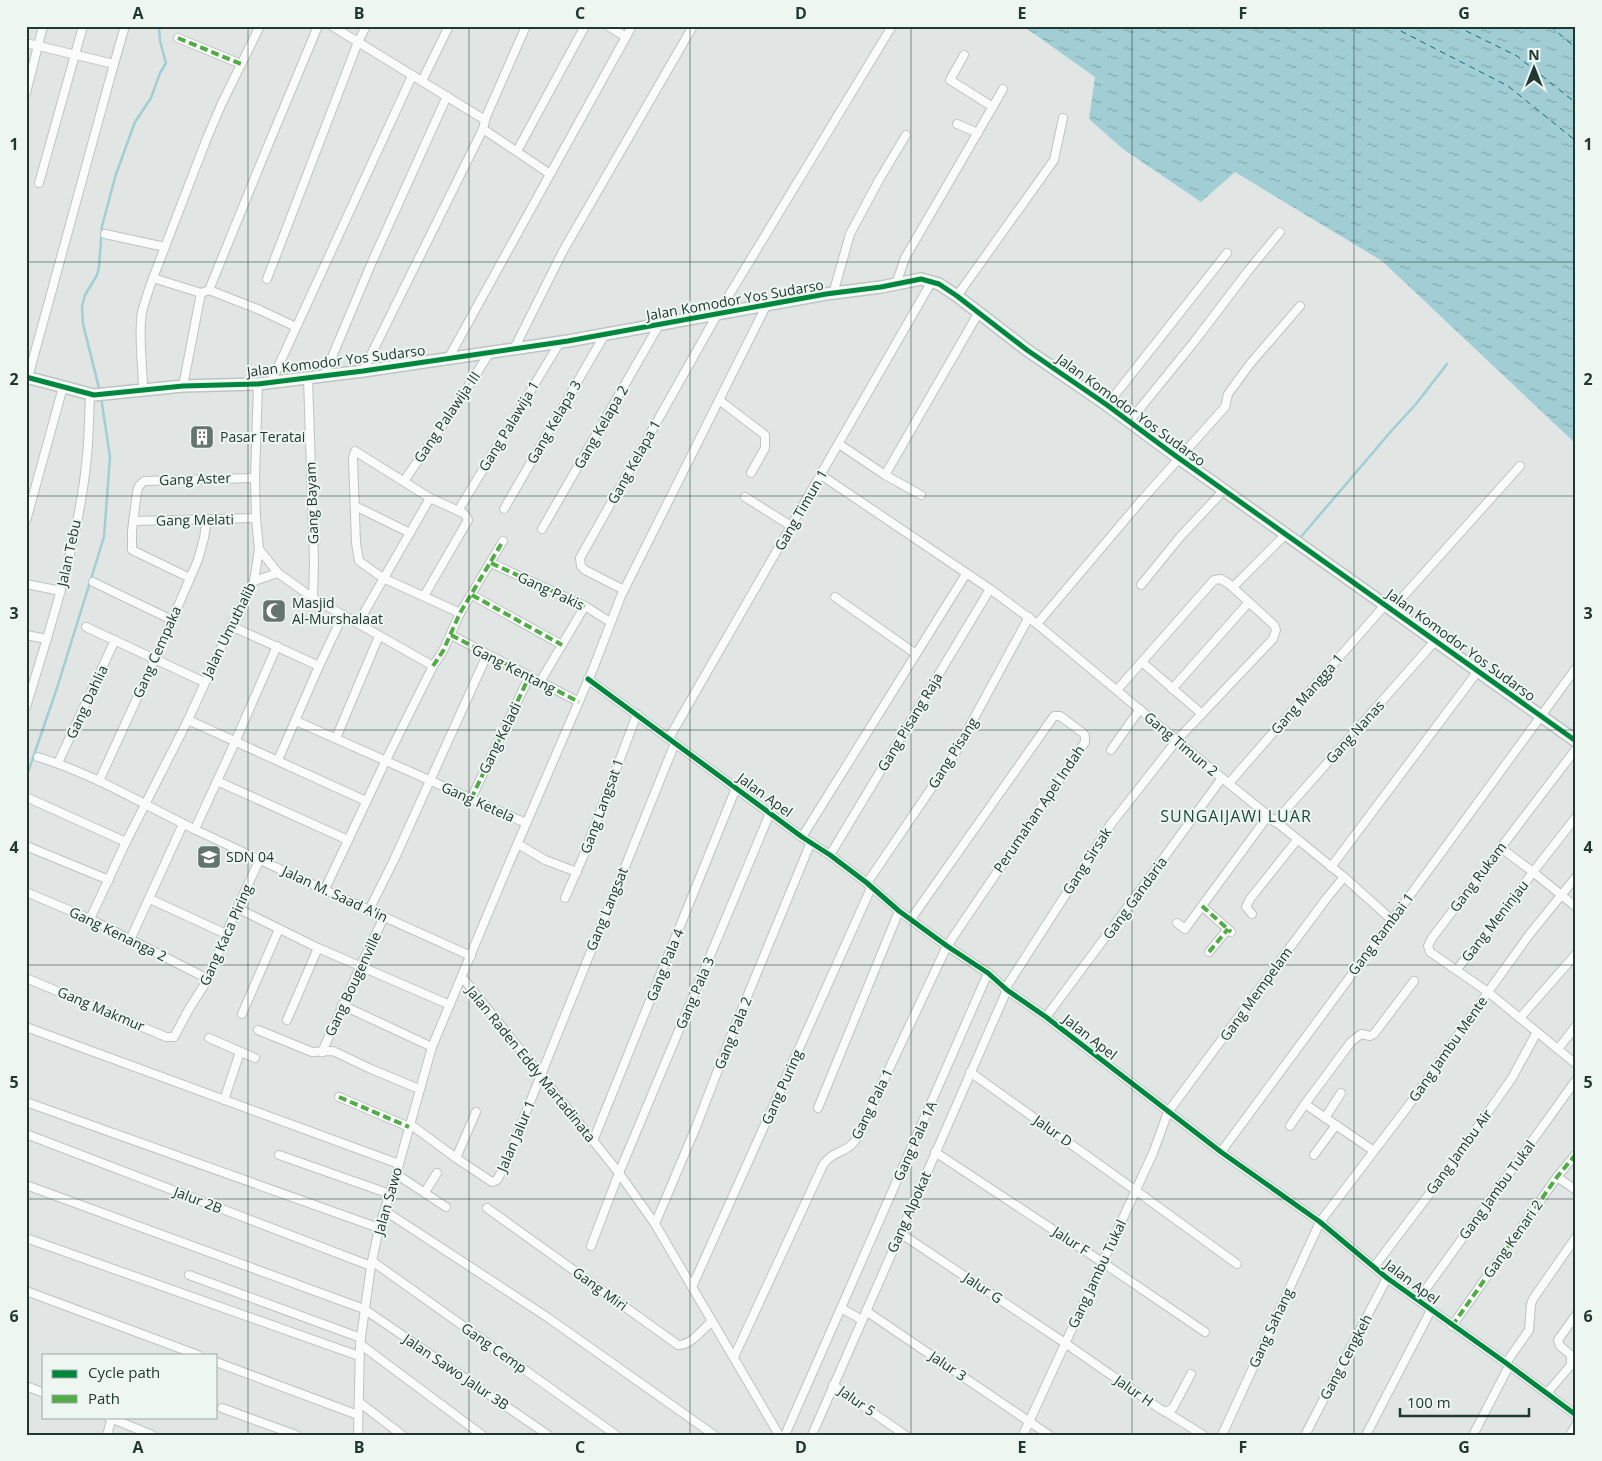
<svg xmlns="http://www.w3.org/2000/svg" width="1602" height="1461" font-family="'Open Sans',sans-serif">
	<defs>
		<pattern id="water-ripples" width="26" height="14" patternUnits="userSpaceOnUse" patternTransform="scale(1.25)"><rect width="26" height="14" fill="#a1ced5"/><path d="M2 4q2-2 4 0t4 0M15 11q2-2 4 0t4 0" fill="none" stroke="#83a8ad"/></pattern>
	</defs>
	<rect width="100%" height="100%" fill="#e1e6e4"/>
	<polygon fill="url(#water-ripples)" points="1023,26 1576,26 1576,444 1382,261 1235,172 1201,202 1123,149 1089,119 1095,77"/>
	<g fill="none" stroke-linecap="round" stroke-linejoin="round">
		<g stroke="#a1ced5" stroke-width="2.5">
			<polyline points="100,392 83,324 82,306 85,295 97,275 99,267 102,226 116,174 135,122 151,98 160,73 166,63 160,41 159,26"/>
			<polyline points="1300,538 1393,429 1416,404 1447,364"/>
			<polyline points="26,778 57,688 104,537 110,457 101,397"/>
		</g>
		<g stroke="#1c6472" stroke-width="1" stroke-dasharray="6 5" stroke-linecap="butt">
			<polyline points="1391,26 1508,86 1576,141"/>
			<polyline points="1456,26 1517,56 1576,103"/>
			<polyline points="1550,26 1576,48"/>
		</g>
		<defs>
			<g id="street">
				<polyline points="332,26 485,120"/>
				<polyline points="608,26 626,37"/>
				<polyline points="178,38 241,64"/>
				<polyline points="26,43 114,64 125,26"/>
				<polyline points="964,55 950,80 993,107"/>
				<polyline points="422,81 449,26"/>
				<polyline points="26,93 43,26"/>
				<polyline points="957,124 978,133"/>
				<polyline points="483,129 550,174"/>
				<polyline points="517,151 585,26"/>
				<polyline points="39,183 83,26"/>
				<polyline points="105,234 165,247"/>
				<polyline points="153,278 201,293"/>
				<polyline points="267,279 358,42 366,26"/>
				<polyline points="896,284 905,258 1003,89"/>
				<polyline points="209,290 260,310 296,327"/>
				<polyline points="833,294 850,234 879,180 906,135"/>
				<polyline points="957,296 1054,160 1063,118"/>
				<polyline points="515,347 563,251 693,26"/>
				<polyline points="448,359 632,26"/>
				<polyline points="363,371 483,129 486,117 526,26"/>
				<polyline points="324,376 372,262 447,96"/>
				<polyline points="308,378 314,561 313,598"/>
				<polyline points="27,381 114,64"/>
				<polyline points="271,382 412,76"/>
				<polyline points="183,386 201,293 209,290 262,160 318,26"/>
				<path d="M 143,390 C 143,367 138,334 142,312 C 145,301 149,289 153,278 L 207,138 L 222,103 L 260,26"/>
				<polyline points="719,400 765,435 765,448 751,473"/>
				<polyline points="1107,405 1227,253"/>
				<polyline points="1129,422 1194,342 1248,271 1280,232"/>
				<polyline points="839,444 885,475 921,495"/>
				<polyline points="821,475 990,589 1037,624 1222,778 1344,877 1392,920"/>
				<polyline points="885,475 979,312"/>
				<polyline points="404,481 459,401 490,352"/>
				<polyline points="745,497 791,526"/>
				<polyline points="355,506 410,533"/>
				<polyline points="504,509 605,334"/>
				<polyline points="458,511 560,342"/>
				<polyline points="26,521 63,387"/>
				<polyline points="133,521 256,518"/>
				<polyline points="542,529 659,325"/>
				<polyline points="259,549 278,573 313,598 433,666"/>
				<polyline points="491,563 585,606 610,622"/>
				<polyline points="190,578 132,550 132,531 137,492 139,486 144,481 255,478"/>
				<polyline points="254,581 278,573"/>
				<polyline points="93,582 172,620"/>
				<polyline points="26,584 61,591"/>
				<polyline points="1141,585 1180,537 1224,490"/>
				<polyline points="1233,587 1286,534"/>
				<polyline points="624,590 585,570 581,566 580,558 717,315 892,26"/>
				<polyline points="472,595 562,645"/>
				<polyline points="424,596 468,520 466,516 463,513 430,498"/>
				<polyline points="835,597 916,654"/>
				<polyline points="1391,610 1520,466"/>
				<polyline points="358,623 430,498 355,451 353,458 356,543 359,561 383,578 460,613"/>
				<polyline points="1037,624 1140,502 1225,407 1228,394 1250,364 1300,306"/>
				<polyline points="231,626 319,666"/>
				<polyline points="86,627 204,682"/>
				<polyline points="26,635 47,639"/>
				<polyline points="451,635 579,702"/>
				<polyline points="1142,662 1202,714"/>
				<polyline points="588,679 802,837 830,855 867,883 899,911 947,946 988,973 1007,990 1046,1017 1221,1152 1320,1222 1387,1278 1506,1363 1576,1415"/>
				<polyline points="540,682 585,606"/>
				<polyline points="1172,689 1249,602"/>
				<path d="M 26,707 C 51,626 79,540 87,456 C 89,435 89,415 90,395"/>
				<polyline points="188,720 366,801"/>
				<polyline points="296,721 526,823"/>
				<polyline points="336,738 379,636"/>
				<polyline points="669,738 932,281"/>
				<polyline points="1576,749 1432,938 1428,946 1430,952 1488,992 1576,1064"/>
				<polyline points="1111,750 1140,709"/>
				<path d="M 38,757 C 94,774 144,805 196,830 C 287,873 379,915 471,956"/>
				<polyline points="278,760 319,666 343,615"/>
				<polyline points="58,763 115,640"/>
				<polyline points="99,781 155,659 198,560 204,538 207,519"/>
				<polyline points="217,781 348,840"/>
				<polyline points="1229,783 1385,605"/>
				<polyline points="26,797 126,842"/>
				<polyline points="471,799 529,677"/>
				<polyline points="1275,822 1435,641"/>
				<polyline points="195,829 235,742 277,646"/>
				<polyline points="802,837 966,574"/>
				<polyline points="518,844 545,860 577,872"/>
				<polyline points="26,846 109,880"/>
				<polyline points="1501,848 1533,872 1576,907"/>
				<polyline points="830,855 990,589"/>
				<polyline points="1331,867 1478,671"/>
				<polyline points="867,883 954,755 1029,617"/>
				<polyline points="325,889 386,760 433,666 443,651 460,613 503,541"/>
				<polyline points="26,892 90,919 208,979"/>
				<polyline points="565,898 583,857 637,714"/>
				<polyline points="150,899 226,934"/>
				<polyline points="1202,906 1231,932"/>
				<polyline points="237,908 318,948 450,1005"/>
				<polyline points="369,910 394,860 487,655"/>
				<polyline points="1252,914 1246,907 1250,899 1297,840"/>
				<polyline points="90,919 126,842 188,720 231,626 254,581 259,549 256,518 255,478 258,384"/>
				<polyline points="1177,923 1185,929 1268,816"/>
				<polyline points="130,940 183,824"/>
				<polyline points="1209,952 1228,929"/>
				<polyline points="1457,969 1502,915 1533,872 1576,817"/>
				<polyline points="462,977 619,1173 655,1224 779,1435"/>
				<polyline points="26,978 166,1037 174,1037 189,1009 208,979 237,908 260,859"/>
				<polyline points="1005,989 1111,824 1177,740 1273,639 1276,630 1274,625 1229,584 1221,579 1214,580 1117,690"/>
				<polyline points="342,1005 432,1047"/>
				<polyline points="242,1014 279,929"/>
				<polyline points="1046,1017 1133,900 1222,778"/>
				<polyline points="1520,1018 1576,954"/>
				<polyline points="287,1020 318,948"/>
				<polyline points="26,1027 399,1164"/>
				<polyline points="258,1030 312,1052 333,1051 371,1069 419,1089"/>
				<polyline points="209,1038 255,1058"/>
				<polyline points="1558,1049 1576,1026"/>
				<polyline points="322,1052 361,965 384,917"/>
				<polyline points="970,1072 1135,1190 1237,1264"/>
				<polyline points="339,1097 409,1127"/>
				<polyline points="224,1100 240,1052"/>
				<polyline points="26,1102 379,1228"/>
				<polyline points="818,1108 899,911"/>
				<polyline points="1325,1118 1341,1093"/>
				<polyline points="410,1124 456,1158 492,1182 497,1180 503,1169 675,743"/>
				<polyline points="1290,1126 1305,1104"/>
				<polyline points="26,1134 371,1266"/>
				<polyline points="593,1141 736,788"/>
				<polyline points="1374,1151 1305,1104 1351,1042 1361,1034 1370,1036 1374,1034 1414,981"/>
				<polyline points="935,1152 1102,1262 1205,1332"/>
				<polyline points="1221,1152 1392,920 1576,668"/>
				<polyline points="279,1155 390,1194"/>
				<polyline points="1314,1155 1336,1125"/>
				<polyline points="456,1158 476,1112"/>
				<polyline points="396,1174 446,1207"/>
				<polyline points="1557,1177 1576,1190"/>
				<polyline points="26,1185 364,1309 548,1435"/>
				<polyline points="425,1192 437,1173"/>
				<path d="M 487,1208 L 678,1345 C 690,1346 703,1329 712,1321"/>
				<polyline points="385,1211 547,1317 714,1435"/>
				<polyline points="655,1224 696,1127 733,1031 811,842"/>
				<polyline points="900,1233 1065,1343 1160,1409 1166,1412 1173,1408 1191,1374"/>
				<polyline points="26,1238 359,1356"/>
				<polyline points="591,1246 619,1173 770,813"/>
				<polyline points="372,1261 616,1435"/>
				<polyline points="1374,1267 1446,1172 1512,1078 1537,1032"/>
				<polyline points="189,1275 361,1338"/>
				<polyline points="692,1287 871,888"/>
				<polyline points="26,1291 198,1355"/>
				<polyline points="1418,1300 1576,1080"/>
				<polyline points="841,1308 988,973"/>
				<polyline points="866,1311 1049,1435"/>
				<polyline points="1452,1326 1557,1177 1576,1154"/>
				<polyline points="360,1344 482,1435"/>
				<path d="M 734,1357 L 823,1165 C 833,1150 845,1154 855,1141 L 947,946 L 1085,742 L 1085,736 L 1083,733 L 1060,716 L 1054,716 L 911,919"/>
				<polyline points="216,1362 358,1415"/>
				<polyline points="1506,1363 1529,1330 1531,1304 1533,1299 1576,1237"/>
				<polyline points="833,1385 905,1435"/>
				<polyline points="26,1386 44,1393"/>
				<polyline points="1547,1393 1571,1365 1571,1355 1560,1346 1558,1340 1576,1315"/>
				<polyline points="359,1402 402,1435"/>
				<polyline points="222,1408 296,1435"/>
				<polyline points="1166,1412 1203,1435"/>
				<polyline points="108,1417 152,1435"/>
				<polyline points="107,1435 112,1417"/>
				<polyline points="358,1435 360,1344 371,1266 379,1228 399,1164 432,1047 507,868 593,669 621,596 766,306"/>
				<polyline points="785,1435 841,1308 862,1320"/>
				<polyline points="812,1435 1007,990"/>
				<polyline points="1023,1435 1153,1153 1168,1112 1326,899 1344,877"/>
				<polyline points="1222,1435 1320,1222 1409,1105 1488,992 1529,935 1576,877"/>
				<polyline points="1305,1435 1387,1278"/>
				<polyline points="1366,1435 1431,1310"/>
				<polyline points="1473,1435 1509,1366"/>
				<polyline points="1570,1435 1576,1425"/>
			</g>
			<polyline id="secondary" points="26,377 94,395 183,386 258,384 363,371 568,341 826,294 881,287 921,279 939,284 957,296 1027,350 1107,405 1173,454 1576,741"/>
		</defs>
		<use href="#street" stroke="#bec3c1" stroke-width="10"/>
		<use href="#secondary" stroke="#bdc4c1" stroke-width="14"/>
		<use href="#street" stroke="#fafbfb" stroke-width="8"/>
		<use href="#secondary" stroke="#fafbfb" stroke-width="11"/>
		<g stroke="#52ac45" stroke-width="4" stroke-dasharray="8 4" stroke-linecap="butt">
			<polyline points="178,38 241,64"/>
			<polyline points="491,563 585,606"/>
			<polyline points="472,595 562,645"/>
			<polyline points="451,635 579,702"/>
			<polyline points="433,666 443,651 460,613 503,541"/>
			<polyline points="471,799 529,677"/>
			<polyline points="1202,906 1231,932"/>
			<polyline points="1209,952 1228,929"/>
			<polyline points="339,1097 409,1127"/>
			<polyline points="1452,1326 1557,1177 1576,1154"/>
		</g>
		<defs>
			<g id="cycleway">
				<polyline points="26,377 94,395 183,386 258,384 363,371 568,341 826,294 881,287 921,279 939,284 957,296 1027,350 1107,405 1173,454 1576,741"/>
				<polyline points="588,679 802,837 830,855 867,883 899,911 947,946 988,973 1007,990 1046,1017 1221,1152 1320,1222 1387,1278 1506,1363 1576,1415"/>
			</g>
		</defs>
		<use href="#cycleway" stroke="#eef6f2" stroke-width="8"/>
		<use href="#cycleway" stroke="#00873e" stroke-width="5"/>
	</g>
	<path fill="none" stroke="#203831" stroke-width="1" stroke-opacity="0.55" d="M 248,26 L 248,1435M 469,26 L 469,1435M 690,26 L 690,1435M 911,26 L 911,1435M 1132,26 L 1132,1435M 1354,26 L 1354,1435M 26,262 L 1576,262M 26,496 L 1576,496M 26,730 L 1576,730M 26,965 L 1576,965M 26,1199 L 1576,1199"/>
	<defs>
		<symbol id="building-square" viewBox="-11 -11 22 22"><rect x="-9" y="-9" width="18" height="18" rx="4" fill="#647570" stroke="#eef6f2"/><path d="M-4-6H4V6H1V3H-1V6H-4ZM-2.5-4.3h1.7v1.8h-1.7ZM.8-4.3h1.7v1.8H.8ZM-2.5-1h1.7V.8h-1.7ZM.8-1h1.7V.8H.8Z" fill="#fff"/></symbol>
		<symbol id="mosque-square" viewBox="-11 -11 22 22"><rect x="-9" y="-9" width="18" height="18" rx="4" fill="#647570" stroke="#eef6f2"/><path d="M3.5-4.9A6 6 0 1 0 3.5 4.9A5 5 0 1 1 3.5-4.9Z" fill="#fff"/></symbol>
		<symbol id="school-square" viewBox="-11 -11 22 22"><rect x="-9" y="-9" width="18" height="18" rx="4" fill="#647570" stroke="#eef6f2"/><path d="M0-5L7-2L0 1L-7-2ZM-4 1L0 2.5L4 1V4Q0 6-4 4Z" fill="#fff"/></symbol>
	</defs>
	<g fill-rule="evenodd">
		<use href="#building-square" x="188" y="423" width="28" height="28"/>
		<use href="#mosque-square" x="260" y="597" width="28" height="28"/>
		<use href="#school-square" x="195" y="843" width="28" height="28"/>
	</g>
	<g text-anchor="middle" stroke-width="4" stroke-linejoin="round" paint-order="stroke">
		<g font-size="14" fill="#203831" stroke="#eef6f2">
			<text transform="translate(735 300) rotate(-10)" y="5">Jalan Komodor Yos Sudarso</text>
			<text transform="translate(336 361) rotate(-7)" y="5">Jalan Komodor Yos Sudarso</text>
			<text transform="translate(1131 410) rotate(36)" y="5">Jalan Komodor Yos Sudarso</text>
			<text transform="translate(447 417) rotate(-56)" y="5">Gang Palawija III</text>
			<text transform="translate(554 422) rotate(-60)" y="5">Gang Kelapa 3</text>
			<text transform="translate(509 426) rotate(-59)" y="5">Gang Palawija 1</text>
			<text transform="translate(601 427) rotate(-60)" y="5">Gang Kelapa 2</text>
			<text transform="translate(634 462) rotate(-61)" y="5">Gang Kelapa 1</text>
			<text transform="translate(195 479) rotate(-2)" y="5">Gang Aster</text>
			<text transform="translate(312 503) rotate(-92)" y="5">Gang Bayam</text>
			<text transform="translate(801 510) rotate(-60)" y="5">Gang Timun 1</text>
			<text transform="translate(195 520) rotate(-1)" y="5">Gang Melati</text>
			<text transform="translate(69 553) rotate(-78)" y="5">Jalan Tebu</text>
			<text transform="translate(551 591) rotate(25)" y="5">Gang Pakis</text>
			<text transform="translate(229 630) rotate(-64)" y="5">Jalan Umuthalib</text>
			<text transform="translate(1461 645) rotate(36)" y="5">Jalan Komodor Yos Sudarso</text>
			<text transform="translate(157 652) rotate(-66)" y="5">Gang Cempaka</text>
			<text transform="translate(514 669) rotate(27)" y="5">Gang Kentang</text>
			<text transform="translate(1307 694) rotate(-49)" y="5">Gang Mangga 1</text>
			<text transform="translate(87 702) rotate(-65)" y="5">Gang Dahlia</text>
			<text transform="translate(910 722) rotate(-59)" y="5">Gang Pisang Raja</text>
			<text transform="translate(1355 732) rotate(-48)" y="5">Gang Nanas</text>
			<text transform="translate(500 738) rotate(-64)" y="5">Gang Keladi</text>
			<text transform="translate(1181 744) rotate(40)" y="5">Gang Timun 2</text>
			<text transform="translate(953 753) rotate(-58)" y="5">Gang Pisang</text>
			<text transform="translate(765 795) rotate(36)" y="5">Jalan Apel</text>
			<text transform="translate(478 802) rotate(24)" y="5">Gang Ketela</text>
			<text transform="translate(602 806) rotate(-70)" y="5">Gang Langsat 1</text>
			<text transform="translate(1039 809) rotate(-56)" y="5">Perumahan Apel Indah</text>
			<text transform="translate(1087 861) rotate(-57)" y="5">Gang Sirsak</text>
			<text transform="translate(1478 877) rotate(-53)" y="5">Gang Rukam</text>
			<text transform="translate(335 894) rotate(25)" y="5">Jalan M. Saad A'in</text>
			<text transform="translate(1135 898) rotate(-54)" y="5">Gang Gandaria</text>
			<text transform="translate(607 909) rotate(-68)" y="5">Gang Langsat</text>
			<text transform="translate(1495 921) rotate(-52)" y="5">Gang Meninjau</text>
			<text transform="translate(118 934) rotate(26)" y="5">Gang Kenanga 2</text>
			<text transform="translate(1381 934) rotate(-53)" y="5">Gang Rambai 1</text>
			<text transform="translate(226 935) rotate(-66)" y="5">Gang Kaca Piring</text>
			<text transform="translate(665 965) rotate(-68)" y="5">Gang Pala 4</text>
			<text transform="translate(353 984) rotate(-65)" y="5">Gang Bougenville</text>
			<text transform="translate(695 993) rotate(-67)" y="5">Gang Pala 3</text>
			<text transform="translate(1256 994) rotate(-54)" y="5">Gang Mempelam</text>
			<text transform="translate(101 1009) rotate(23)" y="5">Gang Makmur</text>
			<text transform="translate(733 1033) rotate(-68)" y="5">Gang Pala 2</text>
			<text transform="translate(1090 1037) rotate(38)" y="5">Jalan Apel</text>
			<text transform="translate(1448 1049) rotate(-55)" y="5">Gang Jambu Mente</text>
			<text transform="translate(531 1064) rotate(51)" y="5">Jalan Raden Eddy Martadinata</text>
			<text transform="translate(782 1087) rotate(-66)" y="5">Gang Puring</text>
			<text transform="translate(872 1104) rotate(-64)" y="5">Gang Pala 1</text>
			<text transform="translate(1053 1131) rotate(35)" y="5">Jalur D</text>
			<text transform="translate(516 1136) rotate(-67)" y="5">Jalan Jalur 1</text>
			<text transform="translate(915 1141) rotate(-66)" y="5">Gang Pala 1A</text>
			<text transform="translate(1459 1152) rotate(-54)" y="5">Gang Jambu Air</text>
			<text transform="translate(1497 1190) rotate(-54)" y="5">Gang Jambu Tukal</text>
			<text transform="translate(198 1200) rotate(21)" y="5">Jalur 2B</text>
			<text transform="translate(388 1201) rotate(-74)" y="5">Jalan Sawo</text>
			<text transform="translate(909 1212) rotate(-66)" y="5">Gang Alpokat</text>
			<text transform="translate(1513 1239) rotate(-55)" y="5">Gang Kenari 2</text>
			<text transform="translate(1071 1241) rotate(33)" y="5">Jalur F</text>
			<text transform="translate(1097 1274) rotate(-65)" y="5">Gang Jambu Tukal</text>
			<text transform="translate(1412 1282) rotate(37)" y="5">Jalan Apel</text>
			<text transform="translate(983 1288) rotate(34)" y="5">Jalur G</text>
			<text transform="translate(600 1289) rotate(36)" y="5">Gang Miri</text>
			<text transform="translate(1271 1328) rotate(-65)" y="5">Gang Sahang</text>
			<text transform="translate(494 1348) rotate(35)" y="5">Gang Cemp</text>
			<text transform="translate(1346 1357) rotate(-62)" y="5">Gang Cengkeh</text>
			<text transform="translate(948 1366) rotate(34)" y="5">Jalur 3</text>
			<text transform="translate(456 1372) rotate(34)" y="5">Jalan Sawo Jalur 3B</text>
			<text transform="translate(1134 1391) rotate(35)" y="5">Jalur H</text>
			<text transform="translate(857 1401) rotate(35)" y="5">Jalur 5</text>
		</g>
		<g font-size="14" fill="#203831" stroke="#eef6f2" text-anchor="start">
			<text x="220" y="442">Pasar Teratai</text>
			<text x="292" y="608">Masjid<tspan x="292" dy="16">Al-Murshalaat</tspan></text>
			<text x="226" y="862">SDN 04</text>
		</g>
		<g font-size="16" letter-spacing="1" fill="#1c493e" stroke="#eef6f2">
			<text x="1236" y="822">SUNGAIJAWI LUAR</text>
		</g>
	</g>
	<rect width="1602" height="1461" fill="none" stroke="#eef6f2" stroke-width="55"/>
	<rect x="42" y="1354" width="175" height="65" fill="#eef6f2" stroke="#9caaa5"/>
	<rect x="52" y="1370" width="25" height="8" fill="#00873e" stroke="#9caaa5"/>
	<text x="88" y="1378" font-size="15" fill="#203831">Cycle path</text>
	<rect x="52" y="1395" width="25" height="8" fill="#52ac45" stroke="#9caaa5"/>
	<text x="88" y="1404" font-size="15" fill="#203831">Path</text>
	<g transform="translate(1534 68)" stroke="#eef6f2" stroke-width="4" paint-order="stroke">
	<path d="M0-4L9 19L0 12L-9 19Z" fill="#203831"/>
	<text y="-8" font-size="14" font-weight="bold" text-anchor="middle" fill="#203831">N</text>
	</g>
	<path d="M1400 1408v8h129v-8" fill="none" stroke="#203831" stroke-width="2.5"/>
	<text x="1407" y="1408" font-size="15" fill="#203831" stroke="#eef6f2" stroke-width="4" paint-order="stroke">100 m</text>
	<rect x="28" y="28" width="1546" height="1406" fill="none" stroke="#203831" stroke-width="2"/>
	<g font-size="16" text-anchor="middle" font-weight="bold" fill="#203831">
		<text x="138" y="19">A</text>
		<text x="359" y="19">B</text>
		<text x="580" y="19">C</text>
		<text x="801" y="19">D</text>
		<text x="1022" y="19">E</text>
		<text x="1243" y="19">F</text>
		<text x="1464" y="19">G</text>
		<text x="14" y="150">1</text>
		<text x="1588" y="150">1</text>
		<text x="14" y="385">2</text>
		<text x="1588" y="385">2</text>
		<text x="14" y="619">3</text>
		<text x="1588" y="619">3</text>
		<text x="14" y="853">4</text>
		<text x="1588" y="853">4</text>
		<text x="14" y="1088">5</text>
		<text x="1588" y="1088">5</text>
		<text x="14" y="1322">6</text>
		<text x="1588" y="1322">6</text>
		<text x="138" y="1453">A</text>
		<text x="359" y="1453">B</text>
		<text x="580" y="1453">C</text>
		<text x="801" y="1453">D</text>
		<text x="1022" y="1453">E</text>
		<text x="1243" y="1453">F</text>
		<text x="1464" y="1453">G</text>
	</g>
</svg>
